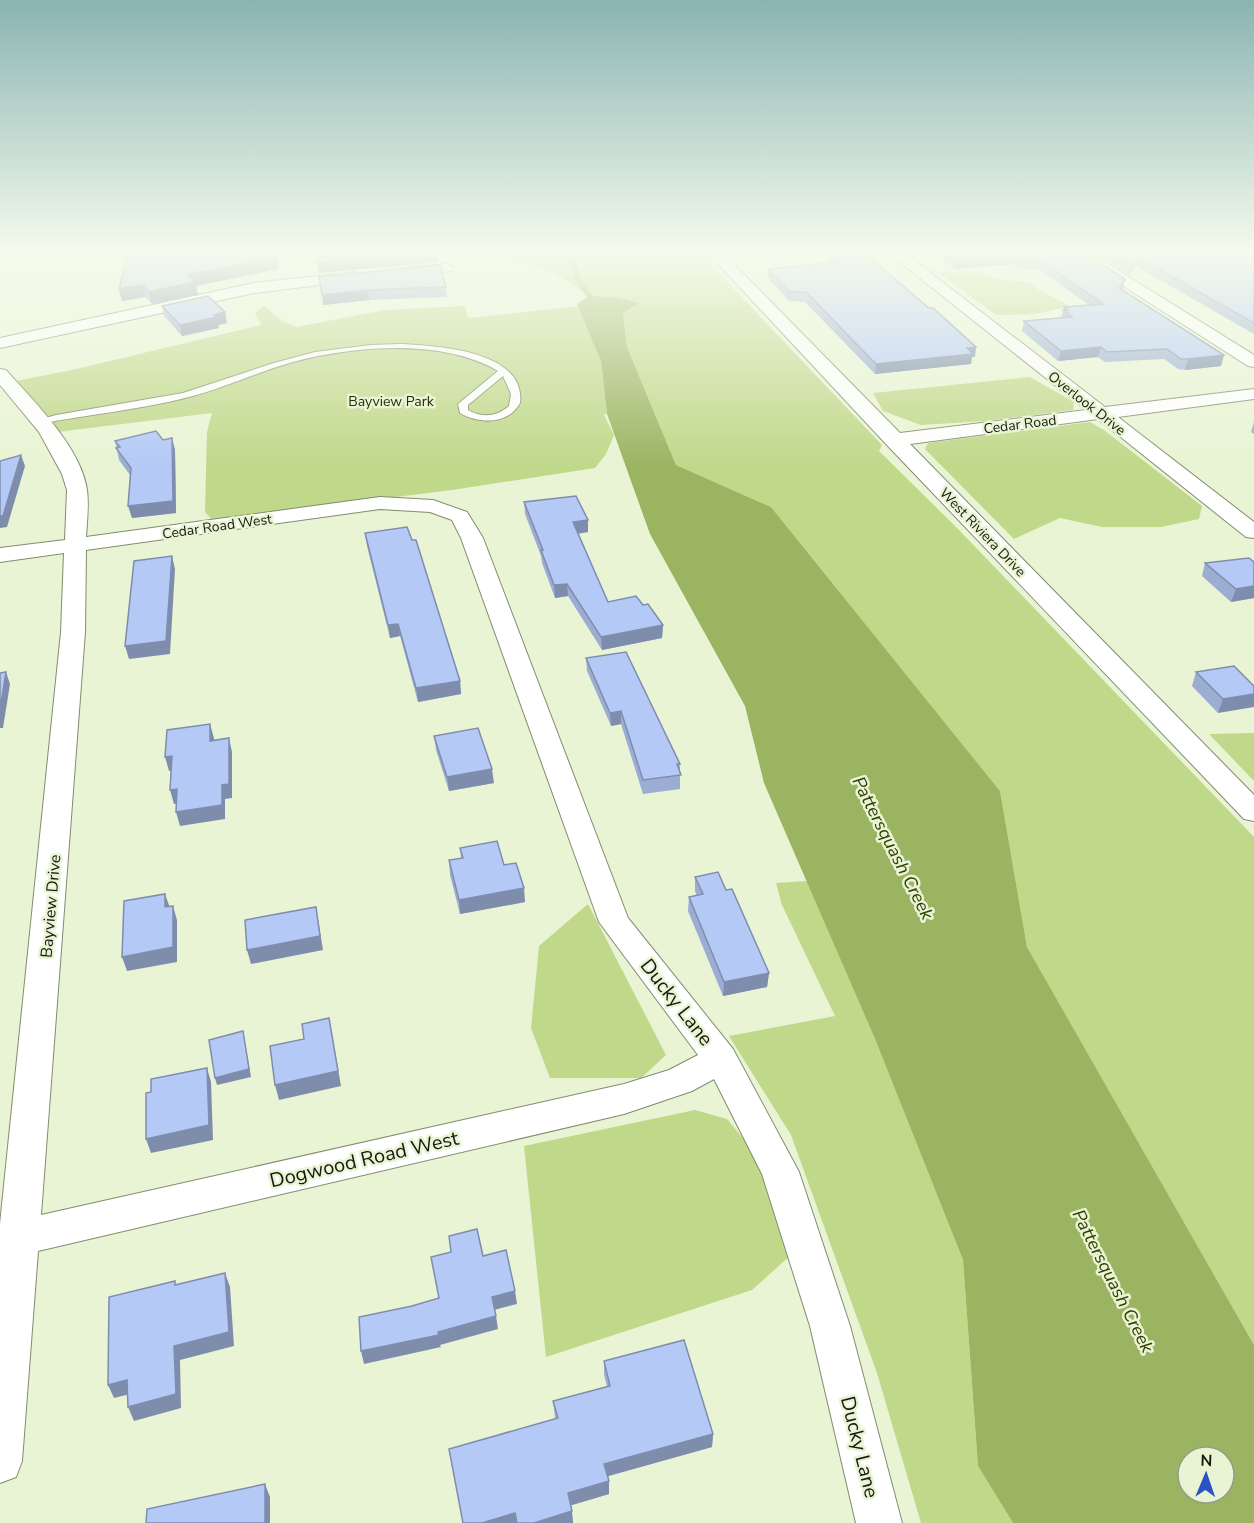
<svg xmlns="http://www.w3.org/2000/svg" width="1254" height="1523" font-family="'Nunito Sans',sans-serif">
	<rect width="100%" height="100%" fill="#e9f4d4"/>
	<g fill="#c0d88a">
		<polygon points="495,251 698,251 882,445 879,451 958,529 1254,837 1254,1345 1027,947 1000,791 771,507 676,465 627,347 623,313 638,303 616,297 589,296 553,272 521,261 498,257"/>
		<polygon points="938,272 974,272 993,278 1031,283 1037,289 1070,306 1036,314 996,315"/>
		<polygon points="264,306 282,321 297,327 384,310 465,306 468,317 470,318 579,306 601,361 607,414 604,415 614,435 606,454 595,468 452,490 212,520 205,512 207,432 212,413 57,432 16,381 72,370 261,325 255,313"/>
		<polygon points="1030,377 1074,402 1073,410 985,421 921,425 883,411 873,393"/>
		<polygon points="1090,422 1104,430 1202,506 1199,519 1161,527 1102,527 1060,518 1014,539 925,449 928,443"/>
		<polygon points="1254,733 1254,781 1209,734"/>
		<polygon points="807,881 875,1039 963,1260 978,1466 1013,1523 921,1523 877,1373 791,1135 729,1036 835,1016 782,905 776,883"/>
		<polygon points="588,904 666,1055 641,1078 550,1078 531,1028 539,946"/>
		<polygon points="695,1110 727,1119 753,1150 792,1254 752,1290 546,1357 524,1146"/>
	</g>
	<path fill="#9bb461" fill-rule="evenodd" d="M 589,296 L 616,297 L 639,303 L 623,313 L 627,347 L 676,465 L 771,507 L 1000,791 L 1027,947 L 1254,1345 L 1254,1523 L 1013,1523 L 978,1466 L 963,1260 L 875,1039 L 764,783 L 745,706 L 650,534 L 607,414 L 601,361 L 577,304 ZM 1188,1457 L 1224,1457 L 1224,1493 L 1188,1493 Z"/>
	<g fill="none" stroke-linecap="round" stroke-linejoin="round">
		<polygon fill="#9bb461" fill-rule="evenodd" points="576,251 581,251 575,258 580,278 592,296 594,307 589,306 586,296 574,278 571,258"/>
		<defs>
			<path id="service" d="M 401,344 C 436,346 526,350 520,403 C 508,425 479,424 460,413 L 458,404 L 498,371 C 442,338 354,346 293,362 C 257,372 224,388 189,397 C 140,410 89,414 40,424 L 35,421 L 56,415 L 183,393 L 274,363 L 315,352 L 371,345 ZM 503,376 L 511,394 L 509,406 C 496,417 482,418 468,410 L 468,405 Z"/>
			<g id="minor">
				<polygon points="706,251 721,251 900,433 1086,410 886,251 902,251 1105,407 1254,389 1254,399 1118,417 1254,522 1254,538 1246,537 1098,419 910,444 1254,795 1254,821 1244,819 886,444"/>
				<polygon points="1069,251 1087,251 1254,355 1254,367 1248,366"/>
				<polygon points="447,264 454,268 452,271 405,276 398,272 405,268"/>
				<polygon points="355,272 360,274 363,277 360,280 254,293 0,348 0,338 254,283"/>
				<path d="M 0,369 L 6,370 C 34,402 81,447 87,490 C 89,504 87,522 86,537 L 380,497 L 433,500 L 467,512 L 483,538 L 628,918 L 733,1049 L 799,1172 L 850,1326 L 902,1523 L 856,1523 L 810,1326 L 762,1174 L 714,1079 L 692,1091 L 624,1114 L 38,1251 L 22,1461 L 16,1477 L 0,1483 L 0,1224 L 61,632 L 64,553 L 0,562 L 0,548 L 65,540 L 67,490 L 62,474 L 39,432 L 0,385 ZM 380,509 L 430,512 L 452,520 L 461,538 L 599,922 L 698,1055 L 669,1070 L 624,1084 L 41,1215 L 85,632 L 86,550 Z"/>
			</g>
		</defs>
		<use href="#service" stroke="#828c6f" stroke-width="2"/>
		<use href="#minor" stroke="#828c6f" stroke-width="2"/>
		<use href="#service" fill="#fff" fill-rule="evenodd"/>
		<use href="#minor" fill="#fff" fill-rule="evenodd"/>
	</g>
	<g fill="#9cadd4">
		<polygon points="129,251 278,269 196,286 198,295 152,304 145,297 122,301 119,289"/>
		<polygon points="817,251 862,251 975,357 972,357 971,364 875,374 805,302 789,301 768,278 768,269 830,263"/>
		<polygon points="931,251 1081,251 1125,279 1122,289 1221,366 1185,370 1178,369 1164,359 1105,362 1098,357 1058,361 1022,331 1024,321 1061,318 1064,307 1089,305 1038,269 1026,270 1018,268 1013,264 954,269"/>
		<polygon points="1092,251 1254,251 1254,334 1136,266 1130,275"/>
		<polygon points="440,265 446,287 447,297 369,300 323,305"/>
		<polygon points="162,306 227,323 218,325 219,328 182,336 164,316"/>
		<polygon points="1254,422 1254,434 1251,432"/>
		<polygon points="172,438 175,450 176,513 132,518 130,475 119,460 115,441 163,440"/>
		<polygon points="524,502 588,520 588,532 578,534 608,602 643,605 663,625 662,638 602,650 568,596 555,598 542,563 541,556 525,514"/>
		<polygon points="365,533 460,681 461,694 418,702 400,636 390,638 367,546"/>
		<polygon points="1254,562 1254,598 1231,602 1202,576 1205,563"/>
		<polygon points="586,658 680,764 680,789 643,794 621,724 611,726 587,671"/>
		<polygon points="1196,672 1254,686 1218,713 1192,686"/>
		<polygon points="434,736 494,783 449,791 436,750"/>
		<polygon points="460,848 504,865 525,902 460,914 450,875 449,860 461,858"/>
		<polygon points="695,877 726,890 769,973 767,987 723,996 688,911 689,897 697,896 695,891"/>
		<polygon points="604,1361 713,1434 712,1447 608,1476 609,1494 571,1505 573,1523 463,1523 555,1418 553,1401 607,1386 604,1375"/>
	</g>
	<g fill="#7f8dad">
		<polygon points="276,251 278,251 278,269 196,286 198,295 152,304 149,292 187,275"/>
		<polygon points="438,253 438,262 319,273 317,263"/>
		<polygon points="1015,254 1013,264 954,269 956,260"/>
		<polygon points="1138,257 1136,266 1130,275 1133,266"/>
		<polygon points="1125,279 1123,288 1117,297 1119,288"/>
		<polygon points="143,285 145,297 122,301 119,289"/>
		<polygon points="368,290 369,300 323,305 322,295"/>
		<polygon points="225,312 227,323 218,325 219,328 182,336 180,325 214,315"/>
		<polygon points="976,347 975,357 972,357 971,364 875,374 876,364"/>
		<polygon points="1101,347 1098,357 1058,361 1061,351"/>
		<polygon points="1224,355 1221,366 1185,370 1188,359"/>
		<polygon points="172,438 175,450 176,513 132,518 128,506"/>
		<polygon points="21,455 25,466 7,527 0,528 0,516"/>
		<polygon points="588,520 588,532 573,534 573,522"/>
		<polygon points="172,556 175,569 170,654 129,659 125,646"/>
		<polygon points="567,584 568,596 555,598 554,585"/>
		<polygon points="1254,586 1254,598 1231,602 1236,589"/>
		<polygon points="398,624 400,636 390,638 388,625"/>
		<polygon points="663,625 662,638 602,650 601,637"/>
		<polygon points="6,672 10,684 3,728 0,728 0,710"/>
		<polygon points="460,681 461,694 418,702 416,688"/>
		<polygon points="1254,694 1254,707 1218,713 1223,699"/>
		<polygon points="621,711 621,724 611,726 610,713"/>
		<polygon points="210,724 214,738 214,755 210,741"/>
		<polygon points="229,738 232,752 232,798 225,799 225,819 180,826 176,812 222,785"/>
		<polygon points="172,756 176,769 169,771 165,757"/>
		<polygon points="492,769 494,783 449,791 447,777"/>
		<polygon points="177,789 181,803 174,804 170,790"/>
		<polygon points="524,888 525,902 460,914 459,900"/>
		<polygon points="165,894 170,908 165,907"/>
		<polygon points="173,906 177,920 177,962 127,971 122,957"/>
		<polygon points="316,907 323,950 251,964 247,950"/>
		<polygon points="769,973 767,987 723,996 724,982"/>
		<polygon points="329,1018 341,1086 279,1100 275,1085"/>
		<polygon points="243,1031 251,1077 217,1085 215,1078"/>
		<polygon points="207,1068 211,1082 213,1140 151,1153 146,1139"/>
		<polygon points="225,1273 230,1287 234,1346 180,1360 181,1408 134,1421 128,1407 174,1346"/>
		<polygon points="515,1291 517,1304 494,1310 492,1297"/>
		<polygon points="496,1316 498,1329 440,1345 441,1347 364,1364 361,1351"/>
		<polygon points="127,1380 134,1393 114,1398 108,1385"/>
		<polygon points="713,1434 712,1447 605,1477 604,1464"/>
		<polygon points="609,1481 609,1494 569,1506 568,1493"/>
		<polygon points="265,1484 270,1497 270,1523 265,1523"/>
		<polygon points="572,1511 573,1523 534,1523"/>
		<polygon points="515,1513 516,1523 482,1523"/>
	</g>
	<g fill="#b5c9f7" stroke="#7f8dad" stroke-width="1.5">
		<polygon points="129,251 276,251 276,257 187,275 195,282 149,292 143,285 119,289"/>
		<polygon points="316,251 437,251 438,253 317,263"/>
		<polygon points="827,251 862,251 929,308 933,308 976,347 967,348 973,354 876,364 806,292 790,292 768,269 839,262"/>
		<polygon points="945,251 1081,251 1125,279 1119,288 1224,355 1188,359 1181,359 1167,349 1107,352 1101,347 1061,351 1024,321 1072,317 1063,310 1068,310 1064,307 1103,304 1040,260 1028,260 1019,259 1015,254 956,260"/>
		<polygon points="1108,251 1254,251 1254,323 1138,257 1133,266"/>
		<polygon points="440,265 446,287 368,290 322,295 319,277"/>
		<polygon points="208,296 225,312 214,315 217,317 180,325 162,306"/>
		<polygon points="156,431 163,440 172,438 173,501 128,506 131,468 116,448 120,447 115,441"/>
		<polygon points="21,455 3,516 0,516 0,461"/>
		<polygon points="576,496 588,520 573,522 608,602 636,596 643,605 648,604 663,625 601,637 567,584 554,585 541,550 543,550 524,502"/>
		<polygon points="407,527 412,540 416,540 460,681 416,688 398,624 388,625 365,533"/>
		<polygon points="172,556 166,641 125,646 134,561"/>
		<polygon points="1249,558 1254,562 1254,586 1236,589 1205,563"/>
		<polygon points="626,652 680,764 677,764 681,775 643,780 621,711 610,713 586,658"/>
		<polygon points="1234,666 1254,686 1254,694 1223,699 1196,672"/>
		<polygon points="6,672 0,710 0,673"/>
		<polygon points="210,724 210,741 229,738 229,784 222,785 222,805 176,812 177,789 170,790 172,756 165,757 167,730"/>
		<polygon points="478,728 492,769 447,777 434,736"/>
		<polygon points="497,841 504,865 516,863 524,888 459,900 449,860 463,858 460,848"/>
		<polygon points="718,872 726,890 732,889 769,973 724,982 689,897 703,894 695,877"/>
		<polygon points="165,894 165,907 173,906 173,947 122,957 124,901"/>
		<polygon points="316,907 320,936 247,950 245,920"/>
		<polygon points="329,1018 338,1071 275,1085 270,1046 304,1039 302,1024"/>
		<polygon points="243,1031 249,1069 215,1078 209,1040"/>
		<polygon points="207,1068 209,1125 146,1139 146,1093 151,1092 151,1079"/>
		<polygon points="477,1229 483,1256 506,1250 515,1291 492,1297 496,1316 438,1332 439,1335 361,1351 359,1317 412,1306 439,1298 431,1257 451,1252 449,1236"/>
		<polygon points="225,1273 229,1332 174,1346 176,1394 128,1407 127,1380 108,1385 109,1297 175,1281 175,1285"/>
		<polygon points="684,1340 713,1434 604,1464 609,1481 568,1493 572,1511 534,1523 517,1523 515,1513 482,1523 463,1523 449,1449 558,1418 553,1401 610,1386 604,1361"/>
		<polygon points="265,1484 265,1523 146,1523 147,1509"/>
	</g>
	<linearGradient id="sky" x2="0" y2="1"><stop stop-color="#89b4b2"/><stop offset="0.54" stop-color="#f5faec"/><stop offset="1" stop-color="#f5faec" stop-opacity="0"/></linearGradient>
	<rect width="1254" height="465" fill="url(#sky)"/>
	<g text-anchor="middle" stroke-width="5" stroke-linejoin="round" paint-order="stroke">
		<g font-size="14" fill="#242e0a" stroke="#e9f4d4">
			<text x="391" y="406">Bayview Park</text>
		</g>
		<g font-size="14" fill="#171a0f" stroke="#e9f4d4">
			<text transform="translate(1087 403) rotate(38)" y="5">Overlook Drive</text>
			<text transform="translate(1020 424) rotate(-7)" y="5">Cedar Road</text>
			<text transform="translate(217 526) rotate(-8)" y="5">Cedar Road West</text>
			<text transform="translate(983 532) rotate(46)" y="5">West Riviera Drive</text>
		</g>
		<g font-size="16" fill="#171a0f" stroke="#e9f4d4">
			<text transform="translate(50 906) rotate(-85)" y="6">Bayview Drive</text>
		</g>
		<g font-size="18" font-style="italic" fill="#303e00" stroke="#e9f4d4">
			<text transform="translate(893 848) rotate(63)" y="6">Pattersquash Creek</text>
			<text transform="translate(1113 1281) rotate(63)" y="6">Pattersquash Creek</text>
		</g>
		<g font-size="20" fill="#171a0f" stroke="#e9f4d4">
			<text transform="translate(677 1002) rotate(52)" y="7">Ducky Lane</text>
			<text transform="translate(364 1159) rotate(-13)" y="7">Dogwood Road West</text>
			<text transform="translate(860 1447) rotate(76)" y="7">Ducky Lane</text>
		</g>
	</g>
	<g transform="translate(1206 1475) rotate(2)"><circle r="28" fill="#e9f4d4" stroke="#959d85" stroke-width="1.5"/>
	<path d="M0-4.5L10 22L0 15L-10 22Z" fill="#2e52c2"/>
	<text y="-9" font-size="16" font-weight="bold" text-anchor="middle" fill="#171a0f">N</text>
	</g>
</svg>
